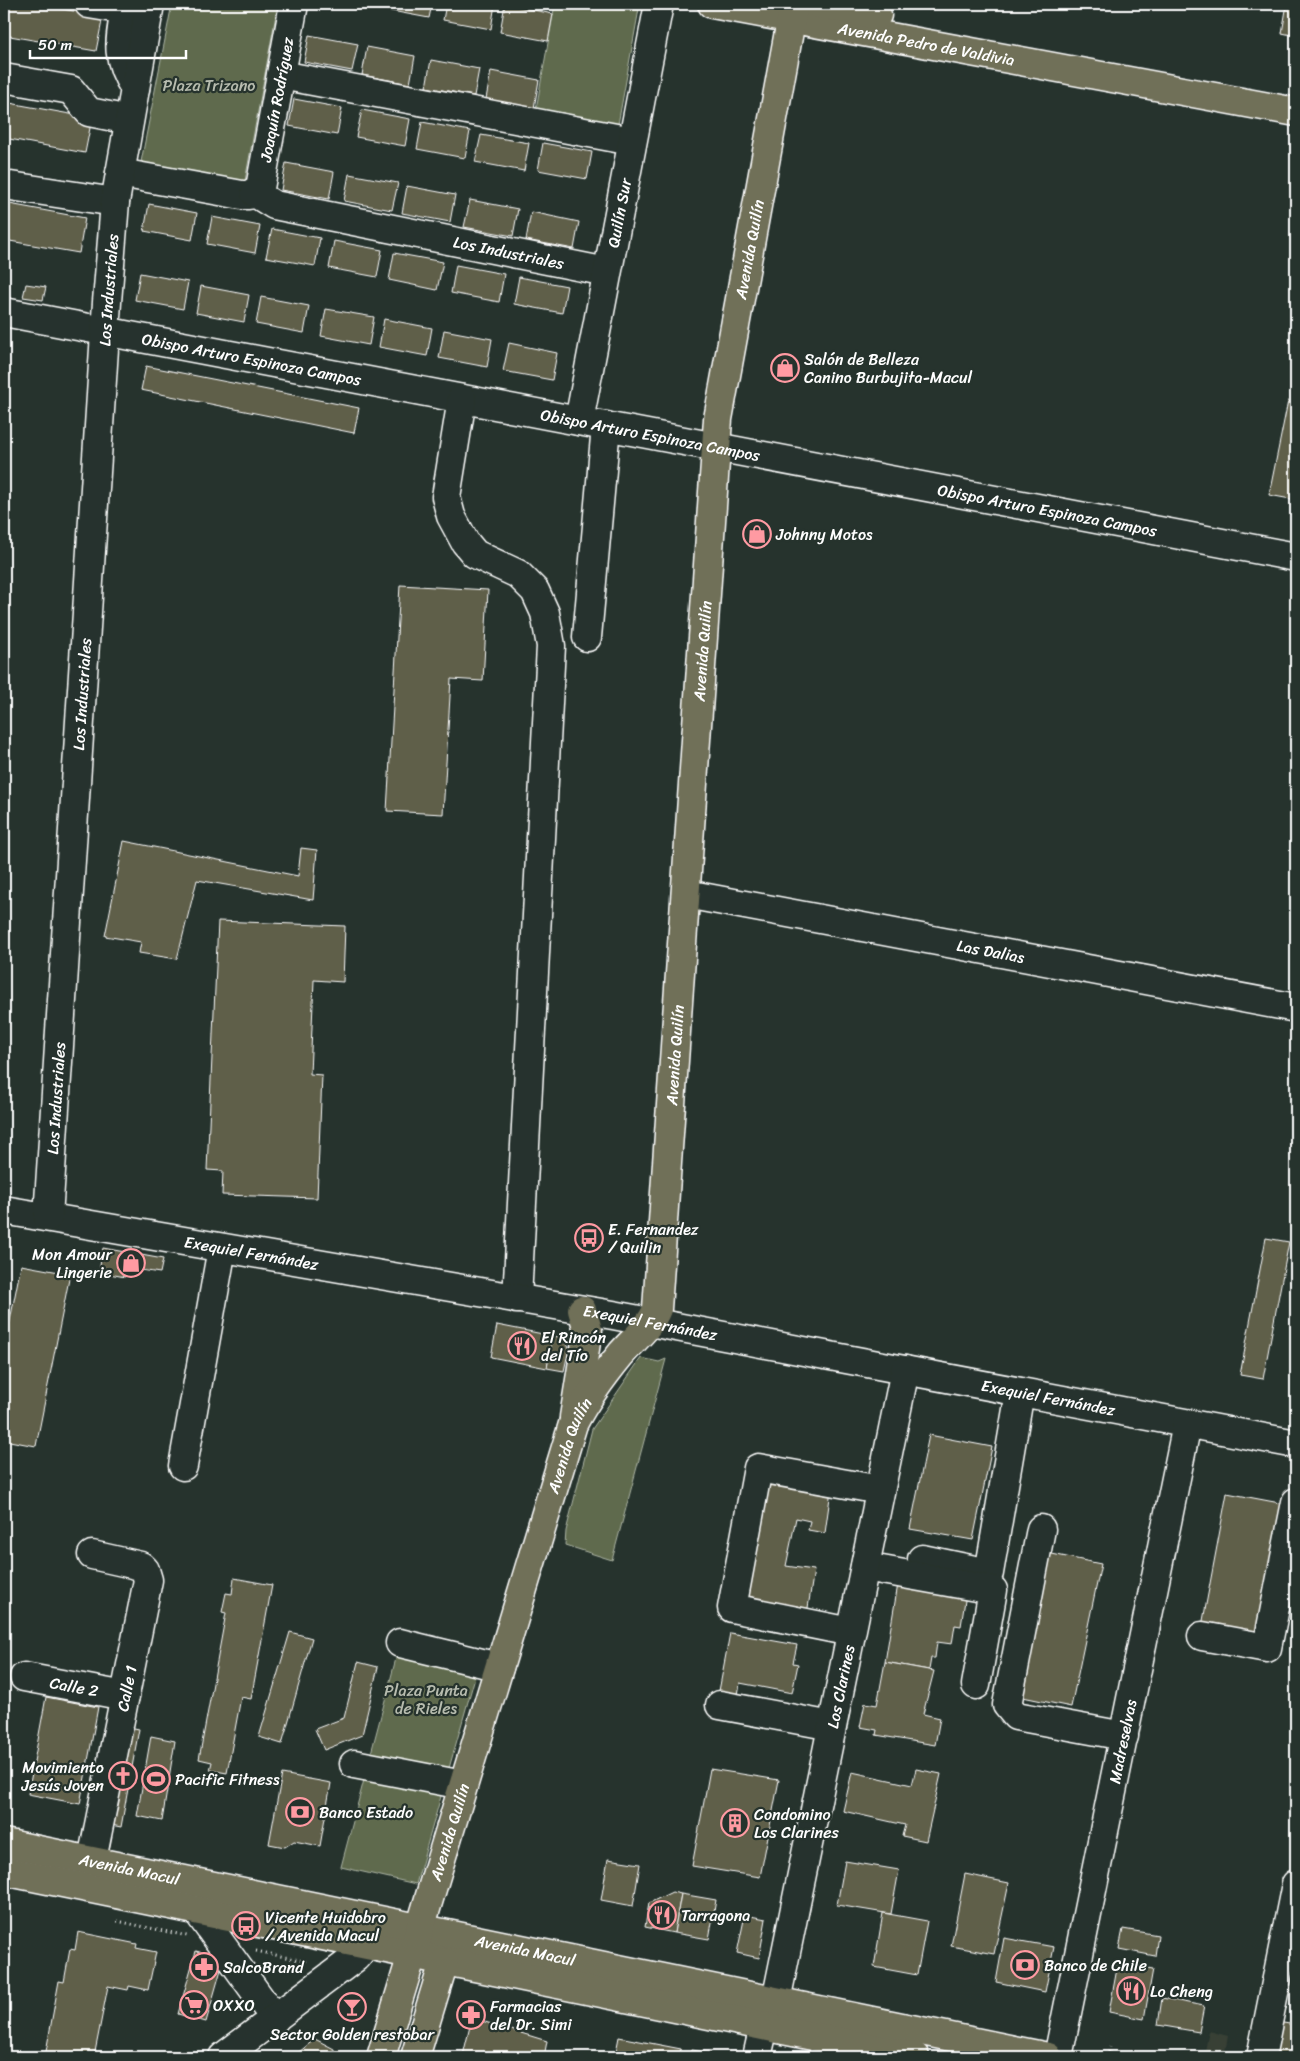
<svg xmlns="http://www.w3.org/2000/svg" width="1300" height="2061" font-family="Sriracha,sans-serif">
	<rect width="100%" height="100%" fill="#26332d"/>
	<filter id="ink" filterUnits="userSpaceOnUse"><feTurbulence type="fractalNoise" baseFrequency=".02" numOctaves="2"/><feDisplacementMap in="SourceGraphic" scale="10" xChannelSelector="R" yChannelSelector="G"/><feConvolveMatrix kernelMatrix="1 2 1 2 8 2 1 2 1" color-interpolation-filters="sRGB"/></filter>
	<g filter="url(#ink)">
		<polygon fill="#374036" points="1209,2031 1228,2036 1224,2057 1204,2056"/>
		<g fill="#5e6b4d" stroke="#aeb5a6">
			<polygon points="172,4 278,4 244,186 140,167"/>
			<polygon points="555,4 634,4 639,9 617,130 535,115"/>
			<polygon points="641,1358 659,1362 666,1359 612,1560 565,1545 566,1531 592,1429"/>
			<polygon points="399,1647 477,1670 416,1884 341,1867"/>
		</g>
		<g fill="#5f5e4a" stroke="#fff">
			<polygon points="4,4 33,4 103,16 96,51 4,35"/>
			<polygon points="382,4 432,4 429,18 381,9"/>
			<polygon points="446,4 495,4 491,29 443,20"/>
			<polygon points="505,4 553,14 548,41 500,32"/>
			<polygon points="1287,4 1296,4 1296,36 1282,33"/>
			<polygon points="309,35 358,44 352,71 304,62"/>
			<polygon points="367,47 415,56 410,84 362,75"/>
			<polygon points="431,60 479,69 474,96 426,87"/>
			<polygon points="491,71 539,80 534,108 486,99"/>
			<polygon points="294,99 342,108 337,135 289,126"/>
			<polygon points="4,102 92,118 85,153 4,138"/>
			<polygon points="362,110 410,119 405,146 356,137"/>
			<polygon points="422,122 470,131 465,158 417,149"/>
			<polygon points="481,135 529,143 524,171 475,162"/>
			<polygon points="543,143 592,152 587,179 538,170"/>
			<polygon points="286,163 334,172 329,199 281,190"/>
			<polygon points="349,174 398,183 392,210 344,201"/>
			<polygon points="407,186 455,195 450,222 402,213"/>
			<polygon points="470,200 518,209 513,236 464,227"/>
			<polygon points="4,203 85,218 79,253 4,240"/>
			<polygon points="149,204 197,213 192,240 144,231"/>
			<polygon points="531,212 579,222 574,249 526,240"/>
			<polygon points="212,217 260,226 255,253 207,244"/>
			<polygon points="272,229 320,238 315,266 266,257"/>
			<polygon points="334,241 382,250 377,277 329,268"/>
			<polygon points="394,253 443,262 437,290 389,280"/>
			<polygon points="456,265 504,274 499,302 451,293"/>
			<polygon points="140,273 188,282 183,309 135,300"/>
			<polygon points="519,277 567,286 562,313 514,304"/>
			<polygon points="26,284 46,287 43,300 23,297"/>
			<polygon points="201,286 249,295 244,322 196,313"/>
			<polygon points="261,297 309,306 304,333 256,324"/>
			<polygon points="326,309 374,317 369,345 321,336"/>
			<polygon points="384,319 432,328 427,356 379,347"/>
			<polygon points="444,330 492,339 487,367 439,358"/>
			<polygon points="509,343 557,353 552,380 503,371"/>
			<polygon points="146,366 359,408 354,433 141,390"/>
			<polygon points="1288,401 1296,402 1296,500 1269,495"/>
			<polygon points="400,585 488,590 483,681 451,679 443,814 387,811"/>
			<polygon points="124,841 298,876 301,848 317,850 313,900 197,880 177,959 139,953 141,942 105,936"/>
			<polygon points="218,921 345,926 343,982 314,980 310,1074 322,1075 317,1198 222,1195 223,1171 207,1170"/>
			<polygon points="1266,1238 1289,1242 1263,1379 1240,1375"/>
			<polygon points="103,1248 163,1259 160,1273 127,1268 125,1277 99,1272"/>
			<polygon points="21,1265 70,1274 36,1446 4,1440 4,1351"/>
			<polygon points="497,1325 553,1336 547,1368 491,1357"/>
			<polygon points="553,1336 564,1338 569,1348 564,1371 547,1368"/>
			<polygon points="929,1435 992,1447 973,1540 910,1529"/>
			<polygon points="770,1475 831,1490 825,1533 808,1530 810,1521 796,1518 786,1566 814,1570 807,1614 736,1603"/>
			<polygon points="1227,1493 1285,1504 1260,1637 1202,1626"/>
			<polygon points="1047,1553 1101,1564 1071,1707 1018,1696"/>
			<polygon points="234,1578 272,1585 251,1699 241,1697 227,1773 210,1770 212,1762 199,1759 226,1613 222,1612 226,1593 232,1594"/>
			<polygon points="899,1578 966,1594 961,1626 955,1625 952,1644 937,1642 935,1658 931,1658 929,1670 885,1662"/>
			<polygon points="290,1632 312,1638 282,1744 259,1737"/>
			<polygon points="730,1633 797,1645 793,1663 798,1664 792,1693 740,1683 738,1695 719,1691"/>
			<polygon points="358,1662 378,1667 362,1735 324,1750 315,1729 344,1718"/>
			<polygon points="885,1662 934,1671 923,1714 940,1718 935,1745 876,1735 877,1730 860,1727 865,1703 877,1705"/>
			<polygon points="46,1697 98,1707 80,1804 28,1794"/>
			<polygon points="124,1726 139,1729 121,1827 106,1824"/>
			<polygon points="151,1736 175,1741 162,1821 137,1816"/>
			<polygon points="710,1769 779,1780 760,1877 692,1866"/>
			<polygon points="916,1769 941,1774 926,1841 902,1836 905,1825 843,1811 852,1772 912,1785"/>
			<polygon points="282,1774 331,1783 320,1846 294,1841 285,1847 269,1844"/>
			<polygon points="608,1859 640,1864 633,1906 601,1900"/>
			<polygon points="845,1861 899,1870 891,1914 837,1905"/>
			<polygon points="965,1874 1009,1883 994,1954 951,1946"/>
			<polygon points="672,1892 681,1894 674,1933 645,1927 649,1903"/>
			<polygon points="681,1894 716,1900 709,1939 674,1933"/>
			<polygon points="883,1913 927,1921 917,1975 874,1967"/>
			<polygon points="745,1915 766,1919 759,1958 737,1953"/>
			<polygon points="1123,1929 1158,1935 1155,1956 1119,1949"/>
			<polygon points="78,1932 137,1944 136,1948 156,1952 148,1990 129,1986 128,1990 108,1986 94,2057 45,2057 59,1981 64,1982 70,1949 75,1950"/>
			<polygon points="1004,1938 1054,1947 1045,1992 996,1982"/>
			<polygon points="196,1951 224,1959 206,2022 178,2014"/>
			<polygon points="1118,1963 1153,1969 1144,2019 1109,2012"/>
			<polygon points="1162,1998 1204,2006 1199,2032 1158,2025"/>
			<polygon points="472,2018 547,2041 544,2057 470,2057 463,2055"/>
			<polygon points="1277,2022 1296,2025 1296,2057 1270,2055"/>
			<polygon points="619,2037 681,2049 679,2057 615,2057"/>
			<polygon points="315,2039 334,2049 335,2057 293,2057"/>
			<polygon points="692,2050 711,2053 711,2057 690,2057"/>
		</g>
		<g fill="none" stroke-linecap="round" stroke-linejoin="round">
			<defs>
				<g id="minor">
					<polyline points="89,4 125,10"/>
					<path d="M 126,4 C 120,40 114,56 135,89"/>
					<polyline points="281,75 632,141"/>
					<polyline points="4,78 71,90 89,112 129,120"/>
					<path id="s1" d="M 120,173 L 242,195 L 249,195 L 260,188 L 294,4"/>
					<polyline points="4,185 115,202"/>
					<path id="s2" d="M 255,193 L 274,205 L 607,272"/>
					<path id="s3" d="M 4,312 L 1296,557"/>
					<polyline points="462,399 446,497 451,516 465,542 475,554 518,574 535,591 545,613 551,646 517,1299"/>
					<path id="s4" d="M 579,421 L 659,4"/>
					<polyline points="587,637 606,426"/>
					<path id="s5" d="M 686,894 L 1296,1008"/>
					<path id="s6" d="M 4,1210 L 613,1315 L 1296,1444"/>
					<path id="s7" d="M 48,1217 L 107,302 L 115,202 L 150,4"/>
					<polyline points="183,1466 222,1248"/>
					<polyline points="1041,1529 1007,1705 1016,1716 1124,1736"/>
					<polyline points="922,1559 989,1573 1020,1392"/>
					<polyline points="865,1567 993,1590 976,1685"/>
					<polyline points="851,1632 732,1608 758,1468 880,1490"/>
					<polyline points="1202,1636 1267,1648 1296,1502"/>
					<polyline points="400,1643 499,1667"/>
					<path id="s8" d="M 24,1677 L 125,1696"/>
					<polyline points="720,1705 832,1726"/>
					<polyline points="354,1764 463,1785"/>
					<path id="s9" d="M 92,1860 L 148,1580 L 145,1570 L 141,1566 L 92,1555"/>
					<polyline points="198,1912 275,2019"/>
					<path id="s10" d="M 776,2001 L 905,1370"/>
					<polyline points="223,2057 356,1957 379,1929"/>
					<polyline points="757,2057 764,2026"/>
					<polyline points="823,2057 827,2039"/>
					<path id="s11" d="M 1058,2057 L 1187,1424"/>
					<polyline points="1261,2057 1296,1884"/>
				</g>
				<g id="major">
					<path id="s12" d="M 712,4 L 1296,112"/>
					<polyline points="819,4 877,15"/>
					<polyline points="574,1417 588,1330 582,1310"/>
					<path id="s13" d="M 4,1843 L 1048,2057"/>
					<polyline points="4,1871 915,2057"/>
					<path id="s14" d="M 381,2057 L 573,1424 C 586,1399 603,1376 621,1354 C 634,1339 650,1327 657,1309 L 718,419 L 794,4"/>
					<polyline points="415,2057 444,1962"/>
				</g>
			</defs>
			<use href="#minor" stroke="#fff" stroke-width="31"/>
			<use href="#major" stroke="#fff" stroke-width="31"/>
			<g stroke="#fff" stroke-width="3" stroke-dasharray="1 4" stroke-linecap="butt">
				<polyline points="117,1921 187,1936"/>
				<polyline points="256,1951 309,1962"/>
				<polyline points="1108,2057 1110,2047"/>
			</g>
			<use href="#minor" stroke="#26332d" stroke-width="28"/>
			<use href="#major" stroke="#706f59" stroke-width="28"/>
		</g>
	</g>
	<defs>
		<symbol id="shop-ring" viewBox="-11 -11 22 22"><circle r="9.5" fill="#26332d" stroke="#ff9aa2" stroke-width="1.5"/><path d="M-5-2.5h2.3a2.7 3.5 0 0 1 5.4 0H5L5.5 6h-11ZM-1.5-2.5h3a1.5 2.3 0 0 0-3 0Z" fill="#ff9aa2"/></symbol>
		<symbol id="bus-ring" viewBox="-11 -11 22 22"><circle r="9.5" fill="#26332d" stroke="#ff9aa2" stroke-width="1.5"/><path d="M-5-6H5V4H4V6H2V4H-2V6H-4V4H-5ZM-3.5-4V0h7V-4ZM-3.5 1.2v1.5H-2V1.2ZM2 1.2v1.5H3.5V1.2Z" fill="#ff9aa2"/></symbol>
		<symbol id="restaurant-ring" viewBox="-11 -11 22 22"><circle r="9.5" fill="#26332d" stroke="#ff9aa2" stroke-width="1.5"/><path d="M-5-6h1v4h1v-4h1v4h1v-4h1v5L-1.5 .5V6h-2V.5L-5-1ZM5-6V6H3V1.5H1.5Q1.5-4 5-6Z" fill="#ff9aa2"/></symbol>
		<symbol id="church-ring" viewBox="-11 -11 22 22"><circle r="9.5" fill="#26332d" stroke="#ff9aa2" stroke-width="1.5"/><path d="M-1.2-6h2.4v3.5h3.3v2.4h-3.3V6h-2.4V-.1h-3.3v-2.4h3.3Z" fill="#ff9aa2"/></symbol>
		<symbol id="stadium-ring" viewBox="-11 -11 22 22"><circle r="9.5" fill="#26332d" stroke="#ff9aa2" stroke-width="1.5"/><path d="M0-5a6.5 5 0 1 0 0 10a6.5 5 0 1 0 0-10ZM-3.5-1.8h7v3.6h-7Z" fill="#ff9aa2"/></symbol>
		<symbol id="bank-ring" viewBox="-11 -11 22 22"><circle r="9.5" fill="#26332d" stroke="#ff9aa2" stroke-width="1.5"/><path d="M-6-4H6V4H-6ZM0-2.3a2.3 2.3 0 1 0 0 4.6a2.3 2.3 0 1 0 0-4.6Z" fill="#ff9aa2"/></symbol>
		<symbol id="building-ring" viewBox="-11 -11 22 22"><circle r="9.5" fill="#26332d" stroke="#ff9aa2" stroke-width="1.5"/><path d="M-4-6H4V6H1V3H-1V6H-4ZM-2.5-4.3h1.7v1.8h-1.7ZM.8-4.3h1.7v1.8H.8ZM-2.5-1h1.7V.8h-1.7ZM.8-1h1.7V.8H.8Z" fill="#ff9aa2"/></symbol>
		<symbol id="pharmacy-ring" viewBox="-11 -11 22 22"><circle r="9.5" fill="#26332d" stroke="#ff9aa2" stroke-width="1.5"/><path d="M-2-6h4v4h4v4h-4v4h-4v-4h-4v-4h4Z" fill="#ff9aa2"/></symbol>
		<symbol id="supermarket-ring" viewBox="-11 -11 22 22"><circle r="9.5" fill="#26332d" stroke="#ff9aa2" stroke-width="1.5"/><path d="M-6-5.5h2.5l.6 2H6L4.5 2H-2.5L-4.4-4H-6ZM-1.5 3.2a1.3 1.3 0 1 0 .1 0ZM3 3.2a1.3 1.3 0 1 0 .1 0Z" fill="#ff9aa2"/></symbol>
		<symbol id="bar-ring" viewBox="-11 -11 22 22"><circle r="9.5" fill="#26332d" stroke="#ff9aa2" stroke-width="1.5"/><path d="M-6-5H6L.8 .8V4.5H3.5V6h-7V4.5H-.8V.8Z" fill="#ff9aa2"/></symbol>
	</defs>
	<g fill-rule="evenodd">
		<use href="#shop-ring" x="769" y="352" width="32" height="32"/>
		<use href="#shop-ring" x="741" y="518" width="32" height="32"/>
		<use href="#bus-ring" x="573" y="1222" width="32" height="32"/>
		<use href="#shop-ring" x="115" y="1247" width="32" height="32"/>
		<use href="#restaurant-ring" x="506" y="1330" width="32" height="32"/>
		<use href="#church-ring" x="107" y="1760" width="32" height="32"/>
		<use href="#stadium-ring" x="140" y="1763" width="32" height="32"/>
		<use href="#bank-ring" x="284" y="1796" width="32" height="32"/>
		<use href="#building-ring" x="719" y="1807" width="32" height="32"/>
		<use href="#restaurant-ring" x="646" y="1899" width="32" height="32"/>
		<use href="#bus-ring" x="230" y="1910" width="32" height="32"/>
		<use href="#bank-ring" x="1009" y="1949" width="32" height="32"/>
		<use href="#pharmacy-ring" x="188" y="1951" width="32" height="32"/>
		<use href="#restaurant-ring" x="1115" y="1975" width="32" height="32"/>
		<use href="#supermarket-ring" x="178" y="1989" width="32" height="32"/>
		<use href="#bar-ring" x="336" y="1991" width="32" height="32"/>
		<use href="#pharmacy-ring" x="455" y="1999" width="32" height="32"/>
	</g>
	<g text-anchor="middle" stroke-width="4.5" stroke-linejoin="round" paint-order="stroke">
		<g font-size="16" fill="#fff" stroke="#26332d">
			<text dy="6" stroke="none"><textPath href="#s12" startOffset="218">Avenida Pedro de Valdivia</textPath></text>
			<text dy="6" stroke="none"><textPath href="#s1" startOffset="234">Joaquín Rodríguez</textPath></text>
			<text dy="6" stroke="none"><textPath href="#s4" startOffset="212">Quilín Sur</textPath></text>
			<text dy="6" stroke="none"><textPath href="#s14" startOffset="1869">Avenida Quilín</textPath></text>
			<text dy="6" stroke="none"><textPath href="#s2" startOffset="262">Los Industriales</textPath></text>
			<text dy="6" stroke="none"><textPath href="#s7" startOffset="929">Los Industriales</textPath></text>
			<text dy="6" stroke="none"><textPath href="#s3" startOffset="252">Obispo Arturo Espinoza Campos</textPath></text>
			<text dy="6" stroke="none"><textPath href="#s3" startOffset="658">Obispo Arturo Espinoza Campos</textPath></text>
			<text dy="6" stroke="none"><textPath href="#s3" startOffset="1062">Obispo Arturo Espinoza Campos</textPath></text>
			<text dy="6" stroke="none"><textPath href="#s14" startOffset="1464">Avenida Quilín</textPath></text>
			<text dy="6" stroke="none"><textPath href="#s7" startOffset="524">Los Industriales</textPath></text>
			<text dy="6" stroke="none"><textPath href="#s5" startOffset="310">Las Dalias</textPath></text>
			<text dy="6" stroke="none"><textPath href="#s14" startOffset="1059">Avenida Quilín</textPath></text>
			<text dy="6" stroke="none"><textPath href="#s7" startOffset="119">Los Industriales</textPath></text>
			<text dy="6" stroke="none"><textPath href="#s6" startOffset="251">Exequiel Fernández</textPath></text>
			<text dy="6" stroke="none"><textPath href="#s6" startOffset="656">Exequiel Fernández</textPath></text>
			<text dy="6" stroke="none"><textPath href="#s6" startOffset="1061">Exequiel Fernández</textPath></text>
			<text dy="6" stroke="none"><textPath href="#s14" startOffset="640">Avenida Quilín</textPath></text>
			<text dy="6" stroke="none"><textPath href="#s8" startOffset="51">Calle 2</textPath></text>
			<text dy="6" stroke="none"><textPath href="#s10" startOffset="321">Los Clarines</textPath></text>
			<text dy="6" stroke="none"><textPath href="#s9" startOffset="175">Calle 1</textPath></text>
			<text dy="6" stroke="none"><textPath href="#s11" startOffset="322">Madreselvas</textPath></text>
			<text dy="6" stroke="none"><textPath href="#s14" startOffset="235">Avenida Quilín</textPath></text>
			<text dy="6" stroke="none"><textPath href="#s13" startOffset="128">Avenida Macul</textPath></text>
			<text dy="6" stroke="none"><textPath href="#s13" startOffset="532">Avenida Macul</textPath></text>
		</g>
		<g font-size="16" fill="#b7bcaf" stroke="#26332d">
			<text x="209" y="91">Plaza Trizano</text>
			<text x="426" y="1696">Plaza Punta<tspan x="426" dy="18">de Rieles</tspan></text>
		</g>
		<g font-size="16" fill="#fff" stroke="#26332d" text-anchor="start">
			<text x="804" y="365">Salón de Belleza<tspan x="804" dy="18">Canino Burbujita-Macul</tspan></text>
			<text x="776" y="540">Johnny Motos</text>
			<text x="608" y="1235">E. Fernandez<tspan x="608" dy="18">/ Quilin</tspan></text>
			<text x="112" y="1260" text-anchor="end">Mon Amour<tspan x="112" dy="18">Lingerie</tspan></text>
			<text x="541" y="1343">El Rincón<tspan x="541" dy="18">del Tío</tspan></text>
			<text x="104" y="1773" text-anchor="end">Movimiento<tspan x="104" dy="18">Jesús Joven</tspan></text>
			<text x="175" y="1785">Pacific Fitness</text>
			<text x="319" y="1818">Banco Estado</text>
			<text x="754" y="1820">Condomino<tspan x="754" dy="18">Los Clarines</tspan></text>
			<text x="681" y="1921">Tarragona</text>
			<text x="265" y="1923">Vicente Huidobro<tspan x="265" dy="18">/ Avenida Macul</tspan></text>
			<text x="1044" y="1971">Banco de Chile</text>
			<text x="223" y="1973">SalcoBrand</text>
			<text x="1150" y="1997">Lo Cheng</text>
			<text x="213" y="2011">OXXO</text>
			<text x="490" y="2012">Farmacias<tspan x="490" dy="18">del Dr. Simi</tspan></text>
			<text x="352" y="2040" text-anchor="middle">Sector Golden restobar</text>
		</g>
	</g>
	<rect width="1300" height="2061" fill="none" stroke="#26332d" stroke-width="20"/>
	<rect x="10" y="10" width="1280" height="2041" fill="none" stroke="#fff" stroke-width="2" filter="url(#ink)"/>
	<path d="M30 50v8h156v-8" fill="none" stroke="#ffffff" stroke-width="2.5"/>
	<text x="38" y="50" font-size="15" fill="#ffffff" stroke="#26332d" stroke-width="4" paint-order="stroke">50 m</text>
</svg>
